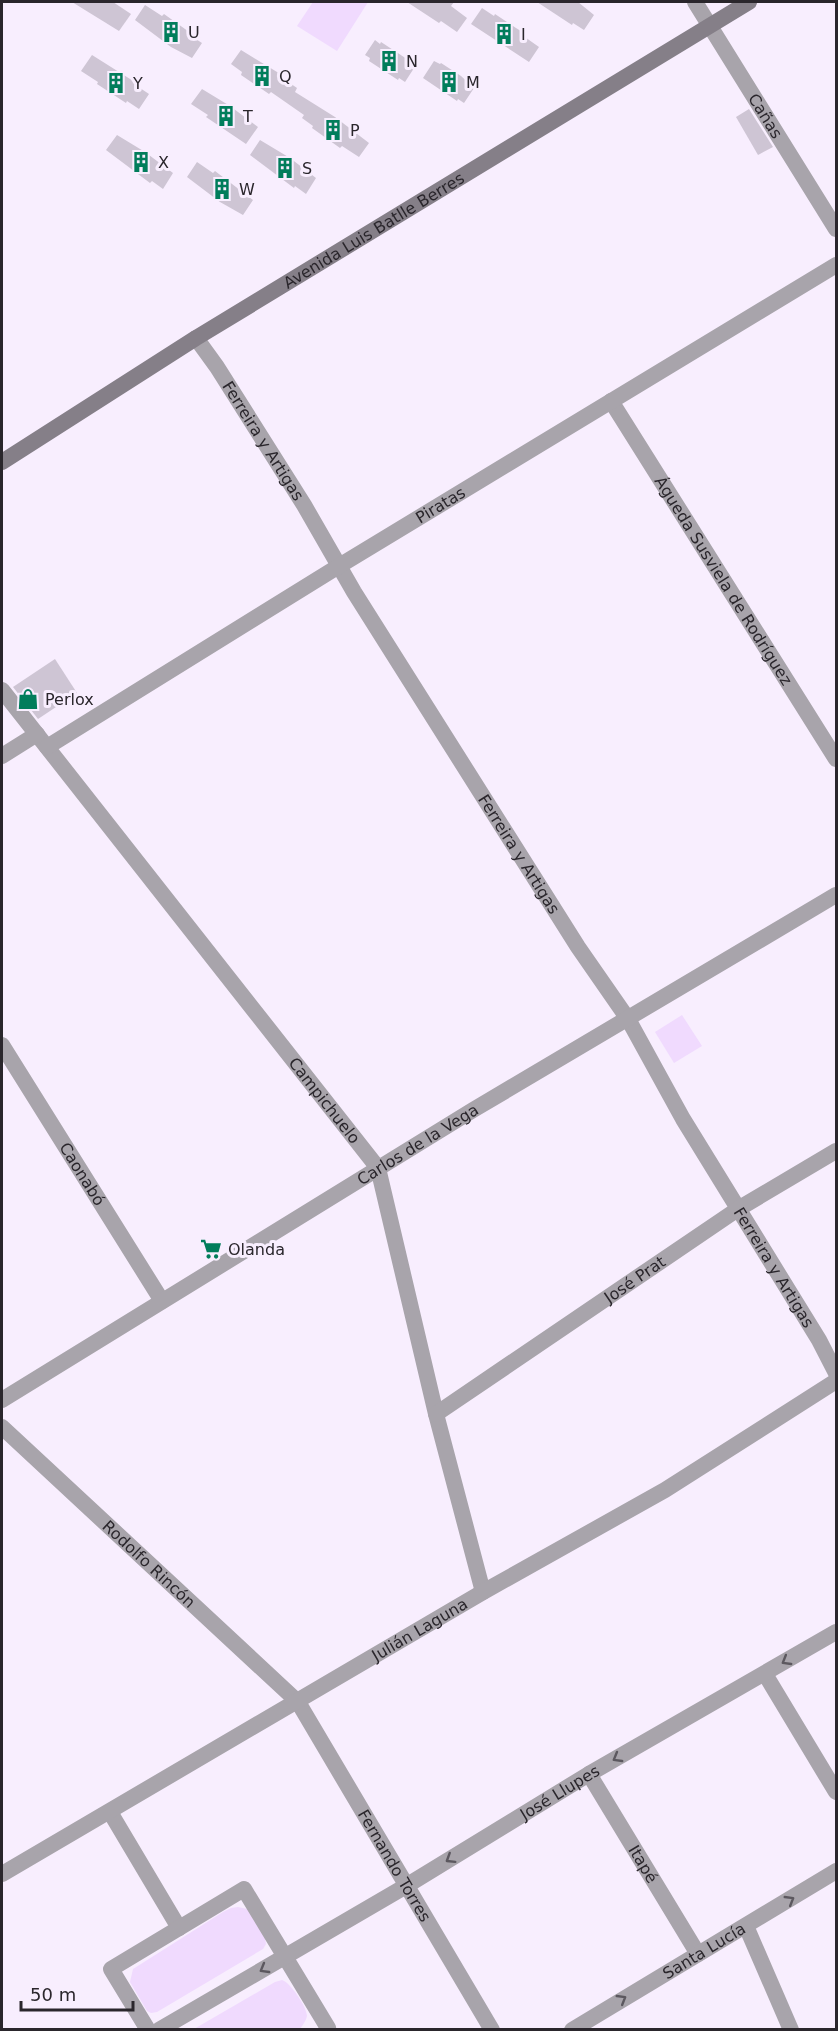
<svg xmlns="http://www.w3.org/2000/svg" width="838" height="2031" font-family="'DejaVu Sans',sans-serif">
	<rect width="100%" height="100%" fill="#f8eefe"/>
	<g fill="#f0dafe">
		<polygon points="313,2 368,2 337,51 297,26"/>
		<polygon points="682,1015 702,1046 674,1063 655,1032"/>
		<polygon points="238,1907 247,1909 265,1938 266,1944 263,1949 157,2012 151,2013 147,2011 130,1982 133,1969 223,1912 231,1908"/>
		<path d="M 282,1980 C 290,1982 307,2007 307,2016 C 306,2021 302,2026 300,2029 L 194,2029 L 275,1982 Z"/>
	</g>
	<g fill="#cec5d4">
		<polygon points="72,2 113,2 131,14 119,31"/>
		<polygon points="407,2 454,2 451,6 467,18 457,32 441,21 439,23"/>
		<polygon points="537,2 578,2 594,15 584,30 573,23 572,25"/>
		<polygon points="145,5 162,16 164,14 192,34 191,36 202,43 192,58 171,47 135,20"/>
		<polygon points="482,8 494,16 495,14 516,28 524,33 522,35 539,47 529,62 471,24"/>
		<polygon points="375,40 380,44 381,42 416,65 405,82 399,78 398,80 369,61 370,58 365,55"/>
		<polygon points="241,50 282,75 281,77 297,88 295,92 335,117 369,143 359,157 342,146 340,148 312,128 313,126 302,118 304,115 271,92 269,94 241,75 242,72 231,64"/>
		<polygon points="92,55 138,84 137,86 149,94 139,109 127,101 126,103 97,84 98,82 81,71"/>
		<polygon points="434,61 440,64 441,63 461,76 474,88 464,103 458,99 457,101 423,78"/>
		<polygon points="202,89 230,106 258,127 246,144 206,117 208,115 191,104"/>
		<polygon points="749,109 773,147 758,155 736,117"/>
		<polygon points="117,135 145,152 173,173 163,189 152,181 150,183 106,150"/>
		<polygon points="260,140 290,158 316,178 306,194 295,186 294,188 250,155"/>
		<polygon points="197,162 213,173 215,171 253,200 243,215 220,202 187,177"/>
		<polygon points="55,659 77,693 38,719 13,687"/>
	</g>
	<g fill="none" stroke-linecap="round" stroke-linejoin="round">
		<g stroke="#a8a4ab" stroke-width="16">
			<path id="s1" d="M 695,2 L 836,229"/>
			<path id="s2" d="M 196,338 L 217,367 L 304,505 L 354,592 L 578,947 L 628,1019 L 683,1119 L 819,1340 L 836,1373"/>
			<path id="s3" d="M 611,401 L 836,759"/>
			<path id="s4" d="M 2,690 L 378,1168 L 436,1414 L 483,1592"/>
			<path id="s5" d="M 47,747 L 339,566 L 836,265"/>
			<polyline points="2,756 37,734"/>
			<path id="s6" d="M 2,1045 L 162,1301"/>
			<path id="s7" d="M 2,1400 L 473,1110 L 836,895"/>
			<path id="s8" d="M 436,1414 L 738,1209 L 836,1151"/>
			<path id="s9" d="M 2,1427 L 298,1702 L 492,2030"/>
			<polyline points="765,1674 836,1792"/>
			<path id="s10" d="M 589,1774 L 698,1954"/>
			<polyline points="110,1812 179,1928"/>
			<path id="s11" d="M 2,1874 L 483,1592 L 665,1490 L 836,1381"/>
			<polyline points="746,1926 791,2030"/>
			<polyline points="148,2030 111,1969 244,1889 328,2028 326,2030"/>
		</g>
		<g stroke="#a8a4ab" stroke-width="16">
			<path id="s12" d="M 159,2030 L 406,1886 L 589,1774 L 836,1632"/>
			<path id="s13" d="M 572,2030 L 836,1871"/>
		</g>
		<path stroke="#857f88" stroke-width="16" id="s14" d="M 2,462 L 196,338 L 749,2"/>
	</g>
	<defs><path id="oneway-chevron" d="M-2-3.5L2.5 0L-2 3.5" fill="none" stroke-width="1.6" stroke-linecap="round" stroke-linejoin="round" transform="scale(1.5)"/></defs>
	<g stroke="#5c585f">
		<use href="#oneway-chevron" transform="translate(786 1661) rotate(149)"/>
		<use href="#oneway-chevron" transform="translate(617 1758) rotate(150)"/>
		<use href="#oneway-chevron" transform="translate(450 1859) rotate(148)"/>
		<use href="#oneway-chevron" transform="translate(790 1900) rotate(-31)"/>
		<use href="#oneway-chevron" transform="translate(264 1969) rotate(150)"/>
		<use href="#oneway-chevron" transform="translate(622 1999) rotate(-31)"/>
	</g>
	<defs>
		<symbol id="building-bare" viewBox="-9 -9 18 18"><path d="M-4-6H4V6H1V3H-1V6H-4ZM-2.5-4.3h1.7v1.8h-1.7ZM.8-4.3h1.7v1.8H.8ZM-2.5-1h1.7V.8h-1.7ZM.8-1h1.7V.8H.8Z" fill="#017d5b" stroke="#f8eefe" stroke-width="2.5" paint-order="stroke"/></symbol>
		<symbol id="shop-bare" viewBox="-9 -9 18 18"><path d="M-5-2.5h2.3a2.7 3.5 0 0 1 5.4 0H5L5.5 6h-11ZM-1.5-2.5h3a1.5 2.3 0 0 0-3 0Z" fill="#017d5b" stroke="#f8eefe" stroke-width="2.5" paint-order="stroke"/></symbol>
		<symbol id="supermarket-bare" viewBox="-9 -9 18 18"><path d="M-6-5.5h2.5l.6 2H6L4.5 2H-2.5L-4.4-4H-6ZM-1.5 3.2a1.3 1.3 0 1 0 .1 0ZM3 3.2a1.3 1.3 0 1 0 .1 0Z" fill="#017d5b" stroke="#f8eefe" stroke-width="2.5" paint-order="stroke"/></symbol>
	</defs>
	<g fill-rule="evenodd">
		<use href="#building-bare" x="156" y="17" width="30" height="30"/>
		<use href="#building-bare" x="489" y="19" width="30" height="30"/>
		<use href="#building-bare" x="374" y="46" width="30" height="30"/>
		<use href="#building-bare" x="247" y="61" width="30" height="30"/>
		<use href="#building-bare" x="434" y="67" width="30" height="30"/>
		<use href="#building-bare" x="101" y="68" width="30" height="30"/>
		<use href="#building-bare" x="211" y="101" width="30" height="30"/>
		<use href="#building-bare" x="318" y="115" width="30" height="30"/>
		<use href="#building-bare" x="126" y="147" width="30" height="30"/>
		<use href="#building-bare" x="270" y="153" width="30" height="30"/>
		<use href="#building-bare" x="207" y="174" width="30" height="30"/>
		<use href="#shop-bare" x="13" y="684" width="30" height="30"/>
		<use href="#supermarket-bare" x="196" y="1234" width="30" height="30"/>
	</g>
	<g text-anchor="middle" stroke-width="6" stroke-linejoin="round" paint-order="stroke">
		<g font-size="16" fill="#2a262c" stroke="#f8eefe" text-anchor="start">
			<text x="188" y="38">U</text>
			<text x="521" y="40">I</text>
			<text x="406" y="67">N</text>
			<text x="279" y="82">Q</text>
			<text x="466" y="88">M</text>
			<text x="133" y="89">Y</text>
			<text x="243" y="122">T</text>
			<text x="350" y="136">P</text>
			<text x="158" y="168">X</text>
			<text x="302" y="174">S</text>
			<text x="239" y="195">W</text>
			<text x="45" y="705">Perlox</text>
			<text x="228" y="1255">Olanda</text>
		</g>
		<g font-size="16" fill="#2a262c" stroke="#f8eefe">
			<text dy="6" stroke="none"><textPath href="#s1" startOffset="134">Cañas</textPath></text>
			<text dy="6" stroke="none"><textPath href="#s14" startOffset="438">Avenida Luis Batlle Berres</textPath></text>
			<text dy="6" stroke="none"><textPath href="#s2" startOffset="123">Ferreira y Artigas</textPath></text>
			<text dy="6" stroke="none"><textPath href="#s5" startOffset="462">Piratas</textPath></text>
			<text dy="6" stroke="none"><textPath href="#s3" startOffset="212">Águeda Susviela de Rodríguez</textPath></text>
			<text dy="6" stroke="none"><textPath href="#s2" startOffset="609">Ferreira y Artigas</textPath></text>
			<text dy="6" stroke="none"><textPath href="#s4" startOffset="522">Campichuelo</textPath></text>
			<text dy="6" stroke="none"><textPath href="#s7" startOffset="488">Carlos de la Vega</textPath></text>
			<text dy="6" stroke="none"><textPath href="#s6" startOffset="152">Caonabó</textPath></text>
			<text dy="6" stroke="none"><textPath href="#s2" startOffset="1095">Ferreira y Artigas</textPath></text>
			<text dy="6" stroke="none"><textPath href="#s8" startOffset="240">José Prat</textPath></text>
			<text dy="6" stroke="none"><textPath href="#s9" startOffset="201">Rodolfo Rincón</textPath></text>
			<text dy="6" stroke="none"><textPath href="#s11" startOffset="484">Julián Laguna</textPath></text>
			<text dy="6" stroke="none"><textPath href="#s12" startOffset="466">José Llupes</textPath></text>
			<text dy="6" stroke="none"><textPath href="#s10" startOffset="105">Itapé</textPath></text>
			<text dy="6" stroke="none"><textPath href="#s9" startOffset="594">Fernando Torres</textPath></text>
			<text dy="6" stroke="none"><textPath href="#s13" startOffset="154">Santa Lucía</textPath></text>
		</g>
	</g>
	<rect width="838" height="2031" fill="none" stroke="#2a262c" stroke-width="6"/>
	<path d="M21 2001v9h112v-9" fill="none" stroke="#2a262c" stroke-width="3"/>
	<text x="30" y="2001" font-size="18" fill="#2a262c" stroke="#f8eefe" stroke-width="4.5" paint-order="stroke">50 m</text>
</svg>
